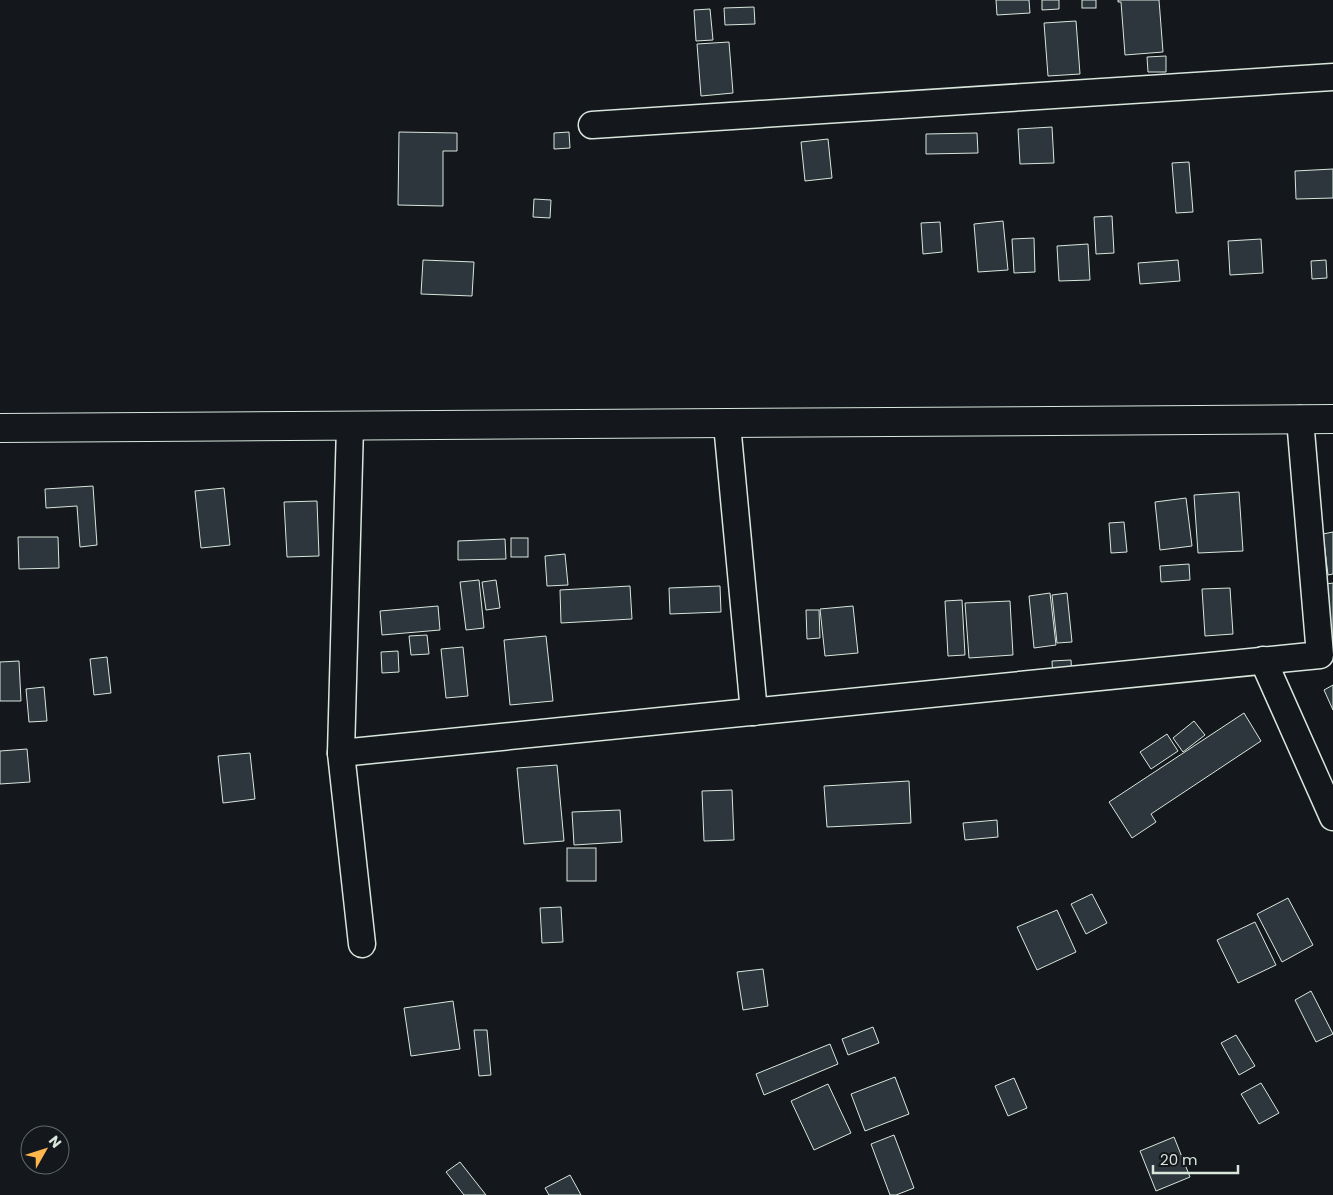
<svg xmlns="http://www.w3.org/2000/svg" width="1333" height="1195" font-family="Poppins,sans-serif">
	<rect width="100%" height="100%" fill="#14181c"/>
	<g fill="#2c363c" stroke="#d8e6dc">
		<polygon points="996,0 1029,0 1030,13 997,15"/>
		<polygon points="1042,0 1059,0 1059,9 1042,10"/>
		<rect x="1082" y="0" width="14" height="8"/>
		<polygon points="1118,0 1159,0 1163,52 1125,55 1121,2 1118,2"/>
		<polygon points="754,7 755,24 725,25 724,8"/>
		<polygon points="710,9 713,40 696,41 694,10"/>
		<polygon points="1076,21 1080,74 1048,76 1044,23"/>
		<polygon points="729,42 733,93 701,96 697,44"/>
		<polygon points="1166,56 1166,72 1148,72 1147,57"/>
		<polygon points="1052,127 1054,163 1020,164 1018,129"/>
		<polygon points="399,132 457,133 457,151 443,151 443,206 398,205"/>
		<polygon points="569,132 570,148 554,149 554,133"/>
		<polygon points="977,133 978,153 926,154 926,134"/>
		<polygon points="828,139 832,178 805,181 801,142"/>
		<polygon points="1189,162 1193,212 1176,213 1172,163"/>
		<polygon points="1333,169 1333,198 1296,199 1295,171"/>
		<polygon points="534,199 551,200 550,218 533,217"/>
		<polygon points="1112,216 1114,253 1096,254 1094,217"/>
		<polygon points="1003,221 1008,270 978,272 974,224"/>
		<polygon points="940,222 942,252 923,254 921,223"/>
		<polygon points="1034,238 1035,272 1014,273 1012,239"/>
		<polygon points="1261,239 1263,273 1230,275 1228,241"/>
		<polygon points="1088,244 1090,280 1059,281 1057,246"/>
		<polygon points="423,260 474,262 472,296 421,294"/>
		<polygon points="1178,260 1180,281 1140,284 1138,263"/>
		<polygon points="1326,260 1327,278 1312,279 1311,261"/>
		<polygon points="93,486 97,545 80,547 77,506 46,508 45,489"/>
		<polygon points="224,488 230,545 201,548 195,491"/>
		<polygon points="1239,492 1243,551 1198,553 1194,495"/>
		<polygon points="1186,498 1192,546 1160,550 1155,502"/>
		<polygon points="317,501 319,556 287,557 284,502"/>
		<polygon points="1124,522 1127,552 1111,553 1109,523"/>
		<polygon points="1333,532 1333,574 1328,575 1323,534"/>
		<polygon points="18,537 58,537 59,568 19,569"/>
		<rect x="511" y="538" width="17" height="19"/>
		<polygon points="505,539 506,559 458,560 458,541"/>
		<polygon points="565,554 568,585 547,586 545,556"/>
		<polygon points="1189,564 1190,580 1161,582 1160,566"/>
		<polygon points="479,580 484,628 466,630 460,582"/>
		<polygon points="496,580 500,608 486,610 482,582"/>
		<polygon points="1333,583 1333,636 1329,637 1326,584"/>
		<polygon points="630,586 632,619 561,623 560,590"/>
		<polygon points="720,586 721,612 670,614 669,588"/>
		<polygon points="1230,588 1233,634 1205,636 1202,589"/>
		<polygon points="1050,593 1056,645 1034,648 1029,596"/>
		<polygon points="1067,593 1072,642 1057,643 1052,595"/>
		<polygon points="962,600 965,655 948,656 945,601"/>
		<polygon points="1010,601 1013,655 969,658 965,603"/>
		<polygon points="438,606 440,630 382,635 380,611"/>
		<polygon points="853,606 858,653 825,656 820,609"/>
		<polygon points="806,610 819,610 820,638 807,639"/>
		<polygon points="427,635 429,654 411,655 409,636"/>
		<polygon points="546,636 553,701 510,705 504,640"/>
		<polygon points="463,647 468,696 446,698 441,649"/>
		<polygon points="398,651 399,672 382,673 381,652"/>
		<polygon points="107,657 111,693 94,695 90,659"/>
		<polygon points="1071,660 1072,679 1053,681 1052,661"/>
		<polygon points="19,661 21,701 0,701 0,662"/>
		<polygon points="1333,685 1333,710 1324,690"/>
		<polygon points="44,687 47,721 29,722 26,689"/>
		<polygon points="1244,713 1261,741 1151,814 1156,822 1132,838 1109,802"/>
		<polygon points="1194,721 1205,735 1183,752 1173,738"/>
		<polygon points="1167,734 1178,751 1151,769 1140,752"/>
		<polygon points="27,749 30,782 0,784 0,751"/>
		<polygon points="250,753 255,799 223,803 218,756"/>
		<polygon points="557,765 564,841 524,844 517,768"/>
		<polygon points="909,781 911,823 827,827 824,786"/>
		<polygon points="732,790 734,840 704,841 702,791"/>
		<polygon points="620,810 622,842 574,845 572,812"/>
		<polygon points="997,820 998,837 965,840 963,823"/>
		<rect x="567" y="848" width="29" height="33"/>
		<polygon points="1092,894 1107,923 1086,934 1071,904"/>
		<polygon points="1288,898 1313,945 1282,962 1257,914"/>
		<polygon points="561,907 563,942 542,943 540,908"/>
		<polygon points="1057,910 1076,952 1037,970 1017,927"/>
		<polygon points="1255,922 1276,965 1238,983 1217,940"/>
		<polygon points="763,969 768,1006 743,1010 737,972"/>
		<polygon points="1311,991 1333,1034 1316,1042 1295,1000"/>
		<polygon points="453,1001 460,1049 411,1056 404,1008"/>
		<polygon points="873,1027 879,1043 848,1055 842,1039"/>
		<polygon points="474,1030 487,1030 491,1075 479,1076"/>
		<polygon points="1236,1035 1255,1066 1239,1075 1221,1043"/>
		<polygon points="830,1044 838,1064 764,1095 756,1074"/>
		<polygon points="895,1077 909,1114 865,1131 851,1094"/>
		<polygon points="1014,1078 1027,1108 1008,1116 995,1086"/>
		<polygon points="1261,1083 1279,1113 1259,1124 1241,1094"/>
		<polygon points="828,1084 851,1133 814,1150 791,1101"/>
		<polygon points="894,1135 914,1188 896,1195 890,1195 871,1144"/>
		<polygon points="1174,1137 1190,1177 1156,1191 1140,1151"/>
		<polygon points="460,1162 486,1195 464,1195 446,1172"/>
		<polygon points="570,1175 581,1195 549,1195 545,1188"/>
	</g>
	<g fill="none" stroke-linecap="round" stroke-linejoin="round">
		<defs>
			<g id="street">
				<polyline points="592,125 1333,77"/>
				<polyline points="727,424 754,712"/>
				<polyline points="350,426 341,753 362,944"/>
				<polyline points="1263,660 1333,817"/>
				<polyline points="341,753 1320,655 1300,419"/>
			</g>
			<polyline id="secondary" points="0,428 1333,419"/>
		</defs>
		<use href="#street" stroke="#d8e6dc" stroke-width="29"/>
		<use href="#secondary" stroke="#d8e6dc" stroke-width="30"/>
		<use href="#street" stroke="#14181c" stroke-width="26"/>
		<use href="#secondary" stroke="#14181c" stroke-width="28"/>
	</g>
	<g transform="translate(45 1150) rotate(51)"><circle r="24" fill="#14181c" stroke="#626a69"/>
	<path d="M0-4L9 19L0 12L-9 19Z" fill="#ffb74d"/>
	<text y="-8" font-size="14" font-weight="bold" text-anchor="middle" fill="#d8e6dc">N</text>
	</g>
	<path d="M1153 1165v8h85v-8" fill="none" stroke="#d8e6dc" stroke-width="2.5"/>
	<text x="1160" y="1165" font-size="15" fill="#d8e6dc" stroke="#14181c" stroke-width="4" paint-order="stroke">20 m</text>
</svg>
